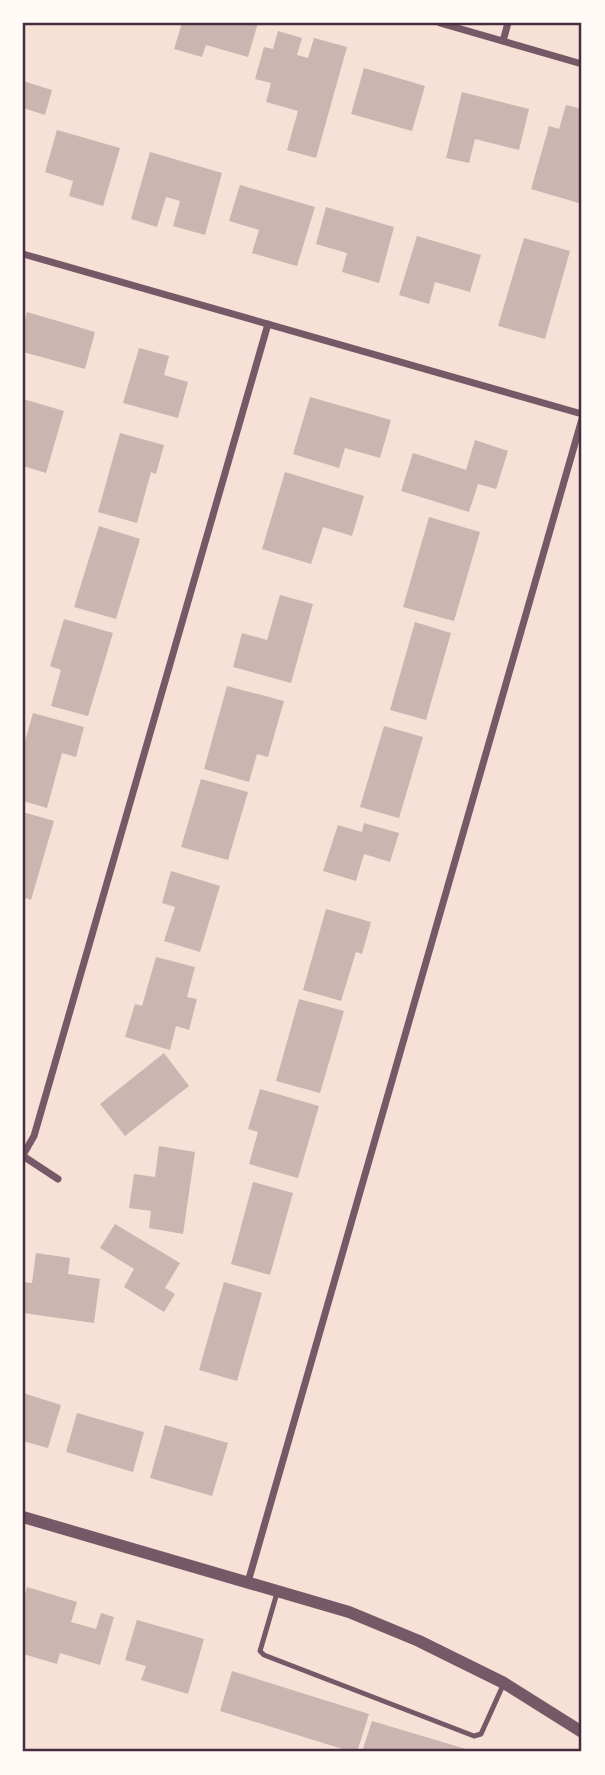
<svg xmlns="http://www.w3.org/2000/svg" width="605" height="1775" font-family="Merriweather,serif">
	<rect width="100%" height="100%" fill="#f7e1d7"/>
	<g fill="#ccb4b1">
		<polygon points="182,23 258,23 248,57 206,45 202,57 174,49"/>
		<polygon points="278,31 302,38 297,55 308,58 314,38 347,47 316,158 287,150 298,111 266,102 271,83 255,79 264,47 273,49"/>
		<polygon points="364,68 425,86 412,131 351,114"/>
		<polygon points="23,81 52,90 45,115 23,108"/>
		<polygon points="462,92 529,109 519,150 475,139 469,163 446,158"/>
		<polygon points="566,105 582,109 582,204 531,189 549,126 559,129"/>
		<polygon points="57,130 120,148 103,206 69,196 73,181 45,172"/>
		<polygon points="150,152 222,173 205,235 173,226 180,201 166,197 157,227 131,219"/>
		<polygon points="240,185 315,207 297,266 252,253 259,230 229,221"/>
		<polygon points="326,207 394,227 379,283 342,272 347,253 316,244"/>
		<polygon points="417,236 481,255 470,292 435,282 429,304 399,295"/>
		<polygon points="524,238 570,251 545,339 498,326"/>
		<polygon points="27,312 95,332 85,369 23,352 23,327"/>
		<polygon points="139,348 169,356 164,375 188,382 178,418 123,403"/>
		<polygon points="310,397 391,420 380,458 345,448 339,468 293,454"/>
		<polygon points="23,399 64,411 46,473 23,466"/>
		<polygon points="120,433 164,445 156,474 151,472 137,523 98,512"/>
		<polygon points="475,440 508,451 496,489 478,484 469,512 401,491 413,453 466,470"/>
		<polygon points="285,472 364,496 352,536 323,527 311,564 262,549"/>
		<polygon points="429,517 480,532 454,621 403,607"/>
		<polygon points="99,526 140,539 116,619 74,607"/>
		<polygon points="280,595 313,604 291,683 233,667 242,633 267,640"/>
		<polygon points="64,619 113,633 88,716 51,706 61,670 50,666"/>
		<polygon points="415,622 451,633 426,720 390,710"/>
		<polygon points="227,686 284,701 268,757 257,754 249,782 204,769"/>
		<polygon points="33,713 84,727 76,757 62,753 47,808 23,801 23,748"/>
		<polygon points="384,726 423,737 399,818 360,807"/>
		<polygon points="201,779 248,792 228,860 181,847"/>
		<polygon points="23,812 54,821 31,900 23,897"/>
		<polygon points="364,823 399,833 390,862 364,854 356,881 323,871 338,825 362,832"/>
		<polygon points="171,871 220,886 200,952 164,941 175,907 162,903"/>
		<polygon points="326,909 371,922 362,954 356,952 341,1001 303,990"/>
		<polygon points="156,957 195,967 187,997 197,999 189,1030 176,1026 170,1050 125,1037 135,1004 142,1006"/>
		<polygon points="299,999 344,1011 320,1093 276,1081"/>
		<polygon points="164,1053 189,1086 125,1136 100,1104"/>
		<polygon points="260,1089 319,1106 298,1178 249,1164 258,1132 248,1129"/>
		<polygon points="159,1146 195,1152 183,1234 149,1228 151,1211 129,1208 134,1174 155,1177"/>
		<polygon points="253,1182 293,1193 270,1275 231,1264"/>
		<polygon points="115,1224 180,1263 165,1288 175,1294 164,1312 124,1287 134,1269 100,1248"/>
		<polygon points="36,1253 70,1258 68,1274 100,1279 94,1323 23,1313 23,1282 32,1283"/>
		<polygon points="224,1282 262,1293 237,1381 199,1370"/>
		<polygon points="23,1393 61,1405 48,1448 23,1441"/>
		<polygon points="77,1413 144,1432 133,1472 66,1452"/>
		<polygon points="165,1425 228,1443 212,1496 150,1478"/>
		<polygon points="27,1587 77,1602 71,1622 96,1629 101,1613 114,1617 100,1665 60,1653 57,1664 23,1654 23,1602"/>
		<polygon points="137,1620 204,1639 188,1694 141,1680 146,1666 125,1660"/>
		<polygon points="232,1671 369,1714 357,1752 352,1752 220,1711"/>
		<polygon points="372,1721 476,1752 362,1752"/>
	</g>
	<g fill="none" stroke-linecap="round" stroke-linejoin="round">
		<polyline stroke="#755966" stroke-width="5" points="277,1593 260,1651 264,1655 474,1736 481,1734 504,1683"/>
		<g stroke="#755966" stroke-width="7">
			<polyline points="440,23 582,64"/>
			<polyline points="503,41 508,23"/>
			<polyline points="23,254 582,414"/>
			<polyline points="23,1155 34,1136 268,324"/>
			<polyline points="23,1156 58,1179"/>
			<polyline points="248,1582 582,419"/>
		</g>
		<polyline stroke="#755966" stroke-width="12" points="23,1517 349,1612 419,1641 504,1683 582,1732"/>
	</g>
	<rect width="605" height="1775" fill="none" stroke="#fffaf5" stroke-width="49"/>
	<rect x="24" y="24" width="556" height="1726" fill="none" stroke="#4a2c40" stroke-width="2.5"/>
</svg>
